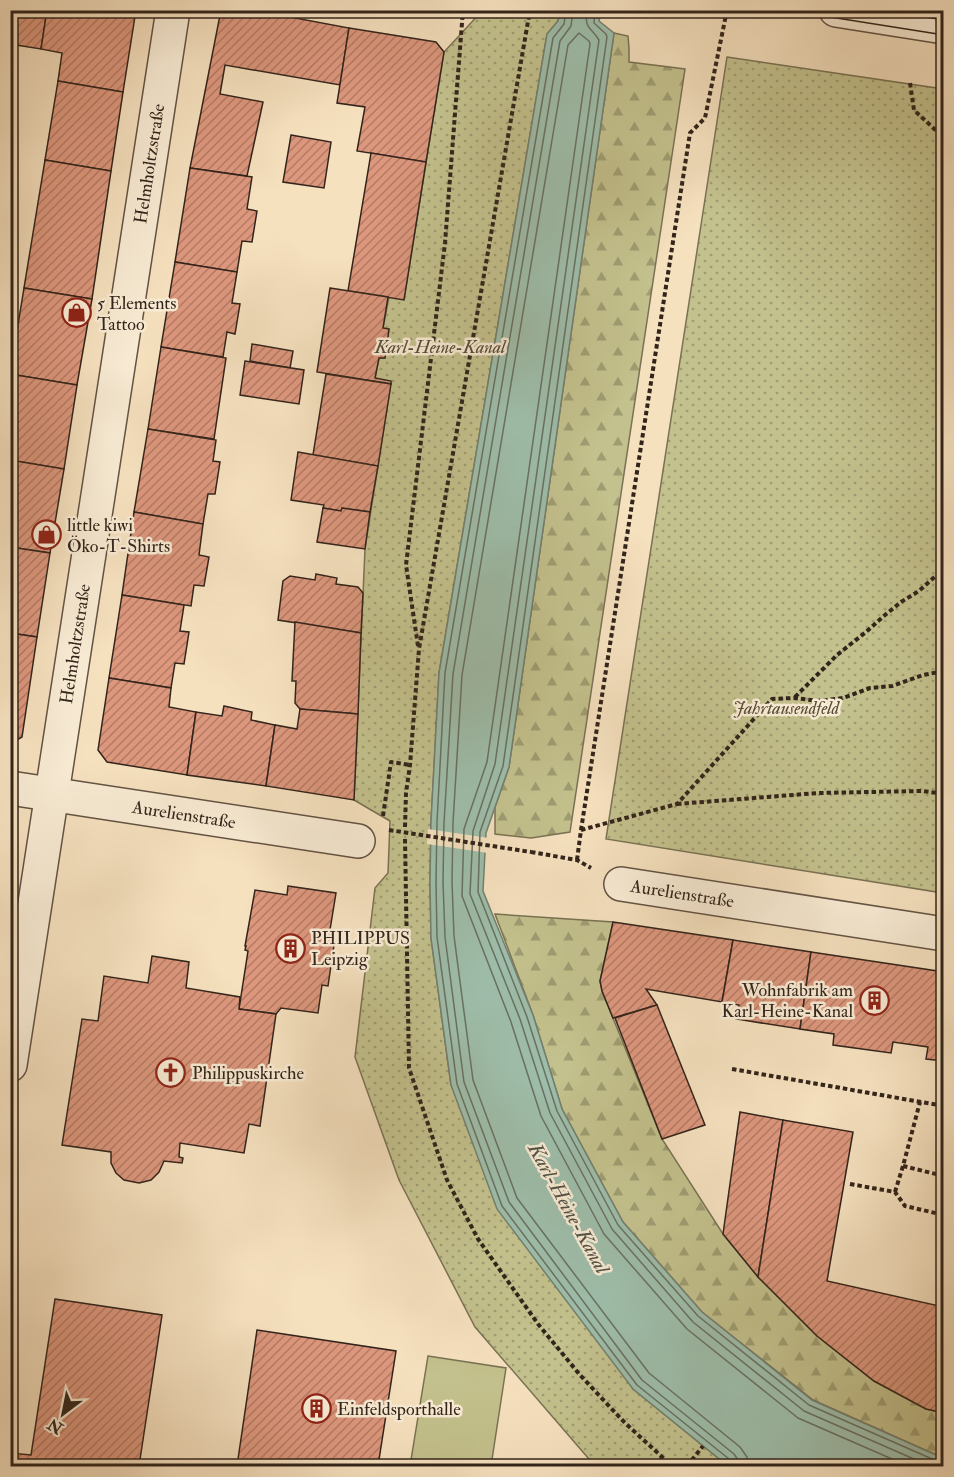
<svg xmlns="http://www.w3.org/2000/svg" width="954" height="1477" font-family="'IM FELL Double Pica',serif">
	<defs>
		<pattern id="forest-firs" width="22" height="20" patternUnits="userSpaceOnUse" patternTransform="scale(1.5)"><rect width="22" height="20" fill="#c3c18d"/><path d="M5 1l3.5 6h-7zM16 11l3.5 6h-7z" fill="#9f9d72"/></pattern>
		<pattern id="park-dots" width="8" height="8" patternUnits="userSpaceOnUse" patternTransform="scale(1.5)"><rect width="8" height="8" fill="#c3c18d"/><path d="M2 2h.1M6 6h.1" fill="none" stroke="#9f9d72" stroke-width="1.8" stroke-linecap="round"/></pattern>
		<pattern id="building-hatch" width="6" height="6" patternUnits="userSpaceOnUse" patternTransform="scale(1.5)"><rect width="6" height="6" fill="#dd977d"/><path d="M-1 1l2-2M0 6l6-6M5 7l2-2" fill="none" stroke="#b47b66"/></pattern>
	</defs>
	<rect width="100%" height="100%" fill="#f6e1bf"/>
	<filter id="stains"><feTurbulence type="fractalNoise" baseFrequency=".00333" numOctaves="4"/><feColorMatrix values="0 0 0 0 .2 0 0 0 0 .09 0 0 0 0 .02 0 0 0 .5 -.17"/></filter>
	<radialGradient id="worn" r=".72"><stop offset=".6" stop-color="#630" stop-opacity="0"/><stop offset="1" stop-color="#630" stop-opacity=".3"/></radialGradient>
	<g fill="url(#forest-firs)" stroke="#7a7254" stroke-width="1.5">
		<polygon points="614,33 628,36 629,48 629,62 685,69 570,832 531,838 495,834 495,807 509,767"/>
		<polygon points="495,914 613,922 600,981 602,991 662,1139 723,1234 758,1277 817,1336 874,1381 926,1409 943,1413 943,1458 813,1400 702,1312 623,1222 562,1109 533,1015"/>
	</g>
	<g fill="url(#park-dots)" stroke="#7a7254" stroke-width="1.5">
		<polygon points="482,11 560,11 558,21 547,34 439,673 431,822 430,882 431,938 451,1085 633,1389 728,1466 595,1466 475,1327 399,1180 355,1057 375,888 388,873 390,821 354,800 365,549 391,382 375,378 379,358 385,358 389,329 383,328 389,297 404,299 444,52"/>
		<polygon points="727,57 943,89 943,893 606,839"/>
	</g>
	<polygon fill="#c3c18d" stroke="#7a7254" stroke-width="1.5" points="428,1356 506,1368 491,1466 410,1466"/>
	<polygon fill="#9ebeab" stroke="#738071" stroke-width="1.5" points="560,11 601,11 599,21 614,33 509,767 486,833 483,891 533,1015 562,1109 623,1222 702,1312 812,1400 943,1458 943,1466 728,1466 633,1389 497,1209 451,1085 431,938 430,882 431,822 439,673 547,34 558,21"/>
	<polygon fill="#f6e1bf" points="428,829 489,838 488,853 427,844"/>
	<g fill="none" stroke-linecap="round" stroke-linejoin="round">
		<g stroke="#687163" stroke-width="1.5">
			<polyline points="566,10 564,24 553,38 445,673 437,822 436,882 437,937 457,1084 502,1206 637,1385 729,1459 732,1466"/>
			<polyline points="573,10 571,26 560,41 453,674 444,823 443,882 445,937 464,1082 509,1202 642,1380 734,1454 738,1460 739,1466"/>
			<path d="M 587,10 C 584,29 591,27 599,40 L 495,764 L 473,831 L 470,894 L 520,1019 L 550,1113 L 612,1229 L 693,1322 L 804,1411 L 930,1466"/>
			<polyline points="595,10 594,23 606,34 607,37 503,766 480,832 478,892 527,1017 557,1111 618,1225 698,1316 809,1405 939,1462 944,1463"/>
			<polyline points="748,1466 747,1457 740,1447 649,1373 517,1198 473,1080 454,936 452,882 453,823 462,675 568,45 579,33 589,41 590,44 487,762 464,829 462,896 511,1022 541,1116 604,1234 687,1329 798,1418 908,1466"/>
		</g>
	</g>
	<g fill="url(#building-hatch)" stroke="#32241b" stroke-width="1.5">
		<polygon points="10,10 47,10 41,49 10,44"/>
		<polygon points="47,10 136,10 123,92 58,81 62,53 41,49"/>
		<polygon points="221,10 253,10 349,28 340,85 225,65 220,94 263,102 247,176 190,168"/>
		<polygon points="349,28 436,42 444,52 426,162 357,151 365,107 337,103"/>
		<polygon points="58,81 123,92 111,171 45,160"/>
		<polygon points="291,135 331,142 324,188 283,182"/>
		<polygon points="371,153 426,162 404,300 348,291"/>
		<polygon points="45,160 111,171 92,299 24,288"/>
		<polygon points="190,168 252,177 247,209 257,211 252,242 242,241 237,272 175,262"/>
		<polygon points="175,262 237,272 232,303 240,304 235,334 227,332 223,357 161,347"/>
		<polygon points="24,288 92,299 77,385 10,374"/>
		<polygon points="330,288 388,297 383,328 389,329 385,358 379,358 375,378 391,381 391,384 317,372"/>
		<polygon points="252,344 293,351 290,368 250,361"/>
		<polygon points="161,347 226,358 214,439 148,429"/>
		<polygon points="245,361 304,370 299,404 240,395"/>
		<polygon points="10,374 77,385 64,469 10,460"/>
		<polygon points="326,374 391,384 378,466 313,455"/>
		<polygon points="148,429 216,440 213,461 220,462 215,494 208,494 203,524 134,512"/>
		<polygon points="298,452 378,466 370,512 342,508 341,511 323,508 324,505 291,500"/>
		<polygon points="10,460 64,469 50,553 10,547"/>
		<polygon points="323,508 341,511 342,508 370,512 365,549 317,542"/>
		<polygon points="134,512 203,524 199,555 209,557 204,586 194,585 191,606 122,595"/>
		<polygon points="10,547 50,553 37,637 10,633"/>
		<polygon points="316,574 337,578 336,584 358,587 363,593 361,633 278,620 283,581 290,576 315,580"/>
		<polygon points="122,595 184,605 180,631 189,632 184,664 175,663 171,688 109,678"/>
		<polygon points="295,622 361,633 358,714 300,709 295,703 296,681 292,681"/>
		<polygon points="10,633 37,637 22,737 10,744"/>
		<polygon points="109,678 171,688 169,707 196,712 187,775 107,762 98,750"/>
		<polygon points="224,706 252,712 251,720 275,725 266,786 187,775 196,712 222,716"/>
		<polygon points="300,709 358,714 354,800 266,786 275,725 297,729"/>
		<polygon points="288,886 336,893 329,936 335,938 328,986 322,985 318,1013 281,1008 276,1014 239,1009 248,951 245,950 246,946 245,946 255,890 287,895"/>
		<polygon points="613,922 733,940 722,1002 646,989 657,1005 613,1018 602,991 600,981"/>
		<polygon points="733,940 811,952 800,1029 736,1019 739,1005 722,1002"/>
		<polygon points="811,952 944,972 944,1061 926,1059 928,1047 893,1042 891,1053 833,1045 834,1034 800,1029"/>
		<polygon points="152,956 189,962 186,988 240,997 239,1009 276,1014 260,1126 249,1124 244,1153 180,1143 179,1157 183,1158 182,1163 164,1161 159,1172 151,1180 139,1183 124,1180 116,1173 111,1163 111,1152 62,1145 82,1019 98,1021 104,976 148,983"/>
		<polygon points="657,1005 705,1125 662,1139 615,1018"/>
		<polygon points="740,1112 783,1120 758,1277 723,1234"/>
		<polygon points="783,1120 853,1132 827,1281 944,1307 944,1413 926,1409 874,1381 817,1336 758,1277"/>
		<polygon points="55,1299 162,1315 139,1466 10,1466 10,1453 31,1455"/>
		<polygon points="257,1330 396,1351 378,1466 237,1466"/>
	</g>
	<g fill="none" stroke-linecap="round" stroke-linejoin="round">
		<defs>
			<g id="minor">
				<polyline points="836,10 944,27"/>
				<path id="s1" d="M 10,788 L 358,841"/>
				<path id="s2" d="M 621,884 L 944,934"/>
				<path id="s3" d="M 10,1065 L 173,10"/>
			</g>
		</defs>
		<use href="#minor" stroke="#635344" stroke-width="36"/>
		<g stroke="#32241b" stroke-width="4" stroke-dasharray="4.5 3" stroke-linecap="butt">
			<polyline points="910,83 914,110 944,138"/>
			<polyline points="944,519 941,539 939,589 944,612"/>
			<polyline points="418,646 406,565 445,243 463,10"/>
			<polyline points="795,697 837,655 866,632 885,615 901,602 919,591 940,572"/>
			<polyline points="677,804 818,793 923,791 944,794"/>
			<polyline points="383,816 391,762 410,765"/>
			<polyline points="405,827 406,793 410,765 419,649 530,10"/>
			<polyline points="581,830 677,804 772,699 794,698 819,701 843,698 870,688 892,686 923,675 944,671"/>
			<polyline points="405,839 409,1068 447,1180 478,1239 538,1324 580,1375 625,1423 672,1466"/>
			<polyline points="531,852 577,860 591,868"/>
			<polyline points="577,860 581,830 690,133 705,118 727,10"/>
			<polyline points="732,1069 944,1106"/>
			<polyline points="903,1166 944,1176"/>
			<polyline points="850,1184 895,1192 905,1206 944,1215"/>
			<polyline points="895,1192 903,1166 920,1102"/>
			<polyline points="655,1466 662,1458"/>
			<polyline points="687,1466 703,1446"/>
		</g>
		<use href="#minor" stroke="#f9ecd5" stroke-width="33"/>
		<g stroke="#32241b" stroke-width="1.5">
			<polyline points="786,10 944,35"/>
			<polyline points="883,10 944,20"/>
		</g>
		<polyline stroke="#32241b" stroke-width="4" stroke-dasharray="4.5 3" stroke-linecap="butt" points="389,830 531,852"/>
	</g>
	<defs>
		<symbol id="shop-ring" viewBox="-11 -11 22 22"><circle r="9.5" fill="#f9ecd5" stroke="#8f2418" stroke-width="1.5"/><path d="M-5-2.5h2.3a2.7 3.5 0 0 1 5.4 0H5L5.5 6h-11ZM-1.5-2.5h3a1.5 2.3 0 0 0-3 0Z" fill="#8f2418"/></symbol>
		<symbol id="building-ring" viewBox="-11 -11 22 22"><circle r="9.5" fill="#f9ecd5" stroke="#8f2418" stroke-width="1.5"/><path d="M-4-6H4V6H1V3H-1V6H-4ZM-2.5-4.3h1.7v1.8h-1.7ZM.8-4.3h1.7v1.8H.8ZM-2.5-1h1.7V.8h-1.7ZM.8-1h1.7V.8H.8Z" fill="#8f2418"/></symbol>
		<symbol id="church-ring" viewBox="-11 -11 22 22"><circle r="9.5" fill="#f9ecd5" stroke="#8f2418" stroke-width="1.5"/><path d="M-1.2-6h2.4v3.5h3.3v2.4h-3.3V6h-2.4V-.1h-3.3v-2.4h3.3Z" fill="#8f2418"/></symbol>
	</defs>
	<g fill-rule="evenodd">
		<use href="#shop-ring" x="60" y="296" width="33" height="33"/>
		<use href="#shop-ring" x="30" y="518" width="33" height="33"/>
		<use href="#building-ring" x="274" y="932" width="33" height="33"/>
		<use href="#building-ring" x="858" y="984" width="33" height="33"/>
		<use href="#church-ring" x="154" y="1056" width="33" height="33"/>
		<use href="#building-ring" x="300" y="1392" width="33" height="33"/>
	</g>
	<g text-anchor="middle" stroke-width="5" stroke-linejoin="round" paint-order="stroke">
		<g font-size="18" fill="#32241b" stroke="#f9ecd5">
			<text dy="6" stroke="none"><textPath href="#s3" startOffset="912">Helmholtzstraße</textPath></text>
			<text dy="6" stroke="none"><textPath href="#s3" startOffset="426">Helmholtzstraße</textPath></text>
			<text dy="6" stroke="none"><textPath href="#s1" startOffset="176">Aurelienstraße</textPath></text>
			<text dy="6" stroke="none"><textPath href="#s2" startOffset="62">Aurelienstraße</textPath></text>
		</g>
		<g font-size="18" fill="#32241b" stroke="#f9ecd5" text-anchor="start">
			<text x="97" y="309">5 Elements<tspan x="97" dy="21">Tattoo</tspan></text>
			<text x="67" y="531">little kiwi<tspan x="67" dy="21">Öko-T-Shirts</tspan></text>
			<text x="311" y="944">PHILIPPUS<tspan x="311" dy="21">Leipzig</tspan></text>
			<text x="853" y="996" text-anchor="end">Wohnfabrik am<tspan x="853" dy="21">Karl-Heine-Kanal</tspan></text>
			<text x="192" y="1079">Philippuskirche</text>
			<text x="337" y="1415">Einfeldsporthalle</text>
		</g>
		<g font-size="18" font-style="italic" fill="#564b38" stroke="#f9ecd5">
			<text x="440" y="353">Karl-Heine-Kanal</text>
			<text x="786" y="714">Jahrtausendfeld</text>
		</g>
		<g font-size="20" font-style="italic" fill="#525246" stroke="#f9ecd5">
			<text transform="translate(569 1208) rotate(61)" y="7">Karl-Heine-Kanal</text>
		</g>
	</g>
	<rect width="954" height="1477" fill="none" stroke="#f6e1bf" stroke-width="36"/>
	<rect x="12" y="12" width="930" height="1453" fill="none" stroke="#32241b" stroke-width="3"/>
	<rect x="18" y="18" width="918" height="1441" fill="none" stroke="#32241b" stroke-width="1.5"/>
	<g transform="translate(63 1414) rotate(212)" stroke="#f9ecd5" stroke-width="4.5" paint-order="stroke">
	<path d="M0-4.5L10 22L0 15L-10 22Z" fill="#32241b"/>
	<text y="-9" font-size="16" font-weight="bold" text-anchor="middle" fill="#32241b">N</text>
	</g>
	<rect width="100%" height="100%" filter="url(#stains)"/>
	<rect width="100%" height="100%" fill="url(#worn)"/>
</svg>
